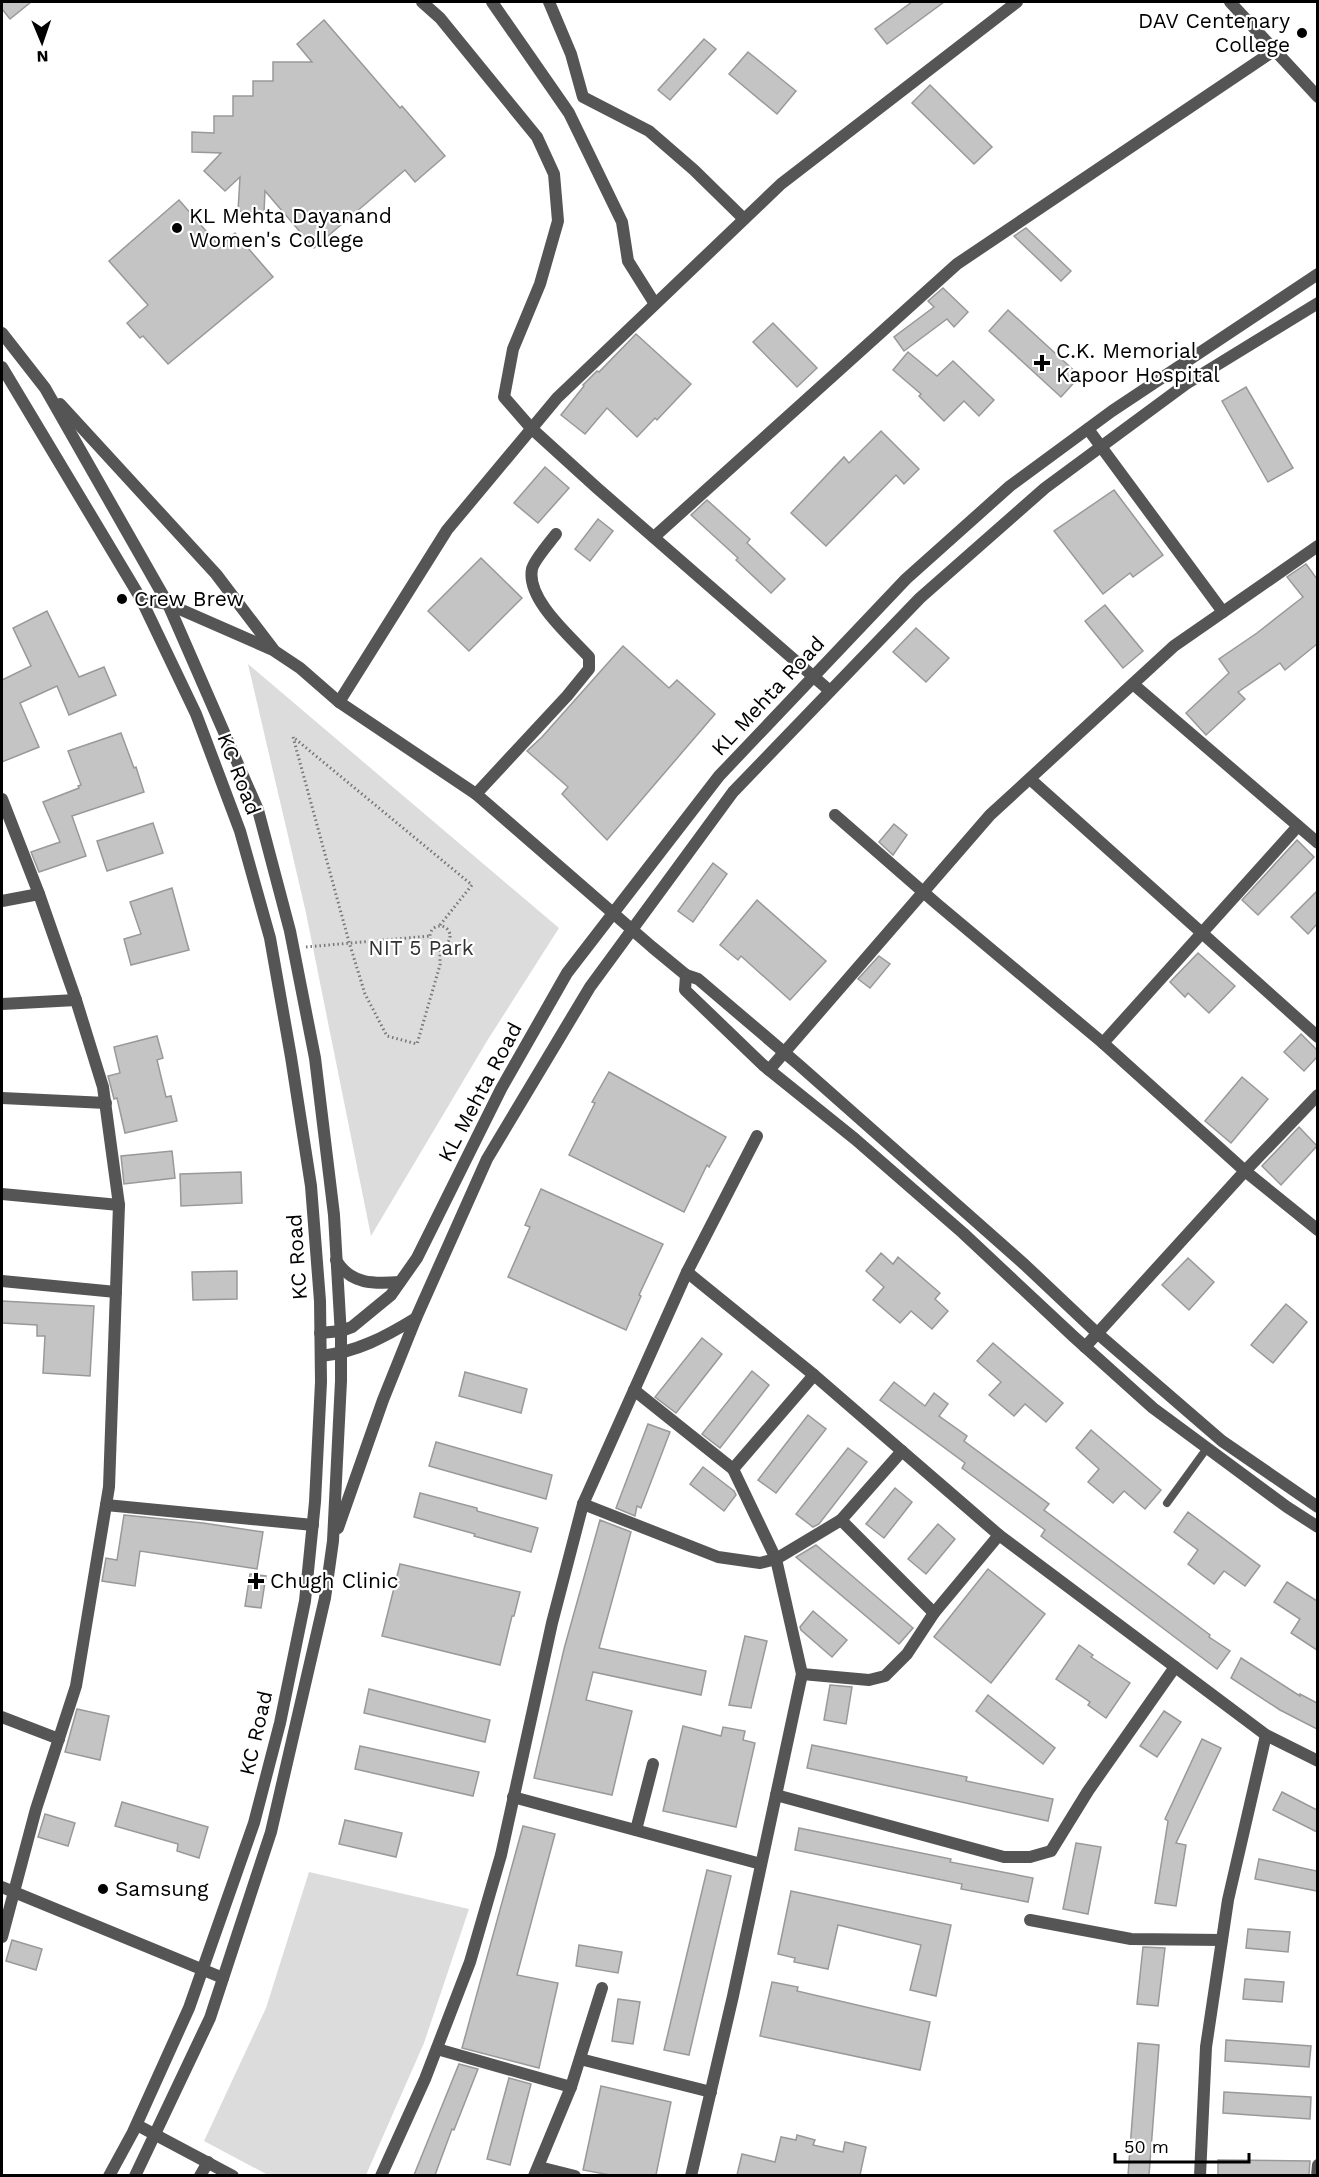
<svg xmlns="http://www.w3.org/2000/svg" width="1319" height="2177" font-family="'Work Sans',sans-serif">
	<rect width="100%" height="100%" fill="#fff"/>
	<g fill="#dcdcdc">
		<polygon points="248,664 559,928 487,1041 371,1236 306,913"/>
		<polygon points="309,1872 469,1909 424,2043 366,2175 268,2175 204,2141 266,2008"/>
	</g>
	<g fill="#c4c4c4" stroke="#999" stroke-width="1.5">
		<polygon points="2,2 31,2 10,19 2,9"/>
		<polygon points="912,2 944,2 887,44 875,29"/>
		<polygon points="324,20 400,108 402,106 445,156 415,182 405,170 314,248 265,191 264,212 238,211 240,177 225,191 204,171 221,153 192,152 192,132 214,133 214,116 233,116 233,96 253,96 253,81 273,81 273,62 312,62 297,44"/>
		<polygon points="704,39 716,49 670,100 658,90"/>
		<polygon points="748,52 796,91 777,114 729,74"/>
		<polygon points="930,85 992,147 974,164 912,103"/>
		<polygon points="179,200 220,247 235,233 273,277 168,364 143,336 140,338 127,323 148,305 109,261"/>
		<polygon points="1026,228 1071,271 1061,281 1014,236"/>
		<polygon points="943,288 968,312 954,327 947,319 904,351 894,337 934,307 928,301"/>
		<polygon points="1008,310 1080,376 1061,397 989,331"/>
		<polygon points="773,323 817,368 797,387 753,342"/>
		<polygon points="636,334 691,384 657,420 655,418 637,437 607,408 585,434 561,415 584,386 583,385 597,371 599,372"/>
		<polygon points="908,352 937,376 953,361 994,400 979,416 964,401 944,421 919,396 921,394 893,370"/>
		<polygon points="1246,387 1293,468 1268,482 1222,401"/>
		<polygon points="881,431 919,469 904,484 896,475 826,546 791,513 844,457 849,463"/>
		<polygon points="545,467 569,488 538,523 514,503"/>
		<polygon points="1114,490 1163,555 1133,577 1130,573 1103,594 1054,531"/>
		<polygon points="707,500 750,539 747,543 785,579 771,593 736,560 738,558 691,515"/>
		<polygon points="598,519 613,531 590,561 575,549"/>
		<polygon points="481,558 522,598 469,651 428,611"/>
		<polygon points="1306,564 1317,579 1317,644 1285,670 1280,663 1238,692 1245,699 1206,735 1186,713 1229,673 1219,659 1257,633 1303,597 1287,577"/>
		<polygon points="1105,605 1143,651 1123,668 1085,621"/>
		<polygon points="47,611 79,677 104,667 116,695 69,715 57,686 20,703 39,747 2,762 2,680 31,666 13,628"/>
		<polygon points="916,628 949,658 926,682 893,652"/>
		<polygon points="623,646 669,688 677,680 715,714 607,840 562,794 568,787 527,751 542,737"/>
		<polygon points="121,733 134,768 136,767 144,792 72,816 86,856 39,872 31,852 60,842 43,802 79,788 78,786 81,785 68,751"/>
		<polygon points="153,823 163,853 107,871 97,841"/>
		<polygon points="894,824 907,835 893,855 879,842"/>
		<polygon points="1297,840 1314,857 1258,915 1242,900"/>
		<polygon points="713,863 727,874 693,922 678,911"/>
		<polygon points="172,888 189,950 131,965 124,939 141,934 130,902"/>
		<polygon points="1317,891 1317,924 1308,934 1291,917"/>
		<polygon points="757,900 826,961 790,1000 741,956 738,960 720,945"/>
		<polygon points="1198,953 1235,986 1209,1013 1188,993 1185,997 1170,982"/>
		<polygon points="879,956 890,964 870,988 858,979"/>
		<polygon points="1301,1034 1317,1050 1317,1057 1304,1071 1284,1052"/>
		<polygon points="157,1036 163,1058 157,1060 166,1097 171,1096 177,1121 125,1133 117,1098 114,1099 108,1076 120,1073 114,1047"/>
		<polygon points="609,1072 726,1137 709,1167 707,1165 684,1212 569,1155 595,1103 592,1102"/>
		<polygon points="1242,1077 1268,1099 1231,1143 1205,1121"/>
		<polygon points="1299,1127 1317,1146 1281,1185 1262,1166"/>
		<polygon points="172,1151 175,1178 124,1184 121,1156"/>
		<polygon points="241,1172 242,1203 181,1206 180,1174"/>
		<polygon points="541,1189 663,1244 639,1295 641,1296 626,1330 508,1277 530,1227 525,1225"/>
		<polygon points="881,1253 893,1264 898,1257 940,1293 935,1299 948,1311 932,1329 911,1311 900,1323 873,1300 884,1287 866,1271"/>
		<polygon points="1188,1258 1214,1282 1189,1310 1162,1285"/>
		<polygon points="237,1271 237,1299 193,1300 192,1272"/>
		<polygon points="2,1301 94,1306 90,1376 43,1373 45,1336 37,1336 37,1325 2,1323"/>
		<polygon points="1286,1304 1307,1322 1273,1363 1251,1345"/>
		<polygon points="702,1338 722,1354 676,1413 655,1397"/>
		<polygon points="993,1343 1063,1403 1046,1422 1025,1404 1014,1416 989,1395 1001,1382 977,1361"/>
		<polygon points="752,1371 769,1385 720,1448 702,1434"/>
		<polygon points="465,1372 527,1389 521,1413 459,1396"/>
		<polygon points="894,1382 925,1406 934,1393 948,1404 939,1416 967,1436 964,1441 1049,1504 1044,1510 1210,1635 1209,1637 1230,1651 1217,1669 1041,1536 1045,1530 962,1468 965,1463 880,1400"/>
		<polygon points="808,1415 826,1429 776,1493 758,1480"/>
		<polygon points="648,1424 670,1432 641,1508 637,1506 635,1516 616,1508"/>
		<polygon points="1091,1430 1161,1490 1145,1509 1124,1491 1113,1503 1088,1482 1099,1469 1076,1448"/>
		<polygon points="436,1442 552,1475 546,1499 429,1466"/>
		<polygon points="848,1448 867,1462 819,1524 813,1527 796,1514"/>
		<polygon points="703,1467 734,1491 736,1495 724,1511 690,1484"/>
		<polygon points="895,1488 912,1502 884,1538 866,1524"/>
		<polygon points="420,1493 477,1508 477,1511 538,1528 531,1552 474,1536 475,1534 414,1517"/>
		<polygon points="1188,1512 1260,1566 1245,1586 1224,1571 1214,1584 1188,1564 1198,1550 1174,1532"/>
		<polygon points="124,1515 203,1523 263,1532 257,1569 140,1551 135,1586 102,1581 106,1558 117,1560"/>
		<polygon points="600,1520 631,1532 599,1648 706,1671 701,1695 593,1672 586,1700 632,1711 612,1795 534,1778 564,1649"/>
		<polygon points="938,1524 955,1539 926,1574 908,1559"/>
		<polygon points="816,1545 913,1628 899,1644 796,1557"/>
		<polygon points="400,1564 520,1592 514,1616 512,1616 500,1665 382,1636"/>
		<polygon points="988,1569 1045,1614 991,1683 934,1637"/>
		<polygon points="250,1574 266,1576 261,1608 245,1606"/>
		<polygon points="1287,1582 1317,1601 1317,1650 1291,1633 1300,1619 1274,1602"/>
		<polygon points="813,1611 847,1640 832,1657 801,1630 800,1627"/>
		<polygon points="745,1636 767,1641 751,1708 729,1705"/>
		<polygon points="1079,1645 1093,1655 1091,1657 1130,1683 1106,1718 1088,1705 1090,1702 1056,1679"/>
		<polygon points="1241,1658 1300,1696 1300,1694 1317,1703 1317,1729 1280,1710 1231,1678"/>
		<polygon points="830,1685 852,1687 846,1724 824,1720"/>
		<polygon points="369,1689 490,1720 485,1742 364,1713"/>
		<polygon points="988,1695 1055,1748 1043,1764 976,1711"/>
		<polygon points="77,1709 109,1716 100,1760 65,1752"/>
		<polygon points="1164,1711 1181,1722 1157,1757 1140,1746"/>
		<polygon points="683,1726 721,1736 723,1727 745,1731 743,1740 755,1743 736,1827 663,1811"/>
		<polygon points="1202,1739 1221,1748 1176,1843 1186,1845 1176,1906 1155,1903 1168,1821 1165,1819"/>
		<polygon points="812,1745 967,1777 966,1781 1053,1799 1048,1821 807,1768"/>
		<polygon points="360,1746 479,1772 473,1796 355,1769"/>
		<polygon points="1282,1792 1317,1810 1317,1832 1273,1810"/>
		<polygon points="122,1802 208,1827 199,1858 177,1851 178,1844 115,1826"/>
		<polygon points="45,1814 75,1823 68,1846 38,1837"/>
		<polygon points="345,1820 402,1833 396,1857 339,1844"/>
		<polygon points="523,1826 555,1834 517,1975 558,1983 539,2068 462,2048"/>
		<polygon points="799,1828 951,1859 950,1862 1033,1878 1028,1902 961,1889 962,1884 795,1850"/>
		<polygon points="1076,1843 1101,1847 1088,1914 1063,1909"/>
		<polygon points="1259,1859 1317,1871 1317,1891 1255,1879"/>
		<polygon points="707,1870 731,1876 689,2055 664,2050"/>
		<polygon points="791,1891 951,1925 936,1996 910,1990 921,1945 838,1925 828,1969 794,1962 795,1958 778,1954"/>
		<polygon points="1248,1929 1290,1932 1288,1952 1246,1948"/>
		<polygon points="12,1940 42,1949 36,1970 6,1961"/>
		<polygon points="579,1945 622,1952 618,1973 576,1966"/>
		<polygon points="1143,1947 1165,1948 1158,2006 1137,2004"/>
		<polygon points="1245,1979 1284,1982 1282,2002 1243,1999"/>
		<polygon points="772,1982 798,1987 797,1991 930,2022 920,2070 760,2036"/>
		<polygon points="618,1999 640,2002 633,2044 612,2041"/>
		<polygon points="1226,2040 1311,2046 1309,2067 1225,2061"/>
		<polygon points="1138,2043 1159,2045 1149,2175 1128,2175"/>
		<polygon points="459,2064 478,2069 454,2130 452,2129 435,2175 414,2175"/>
		<polygon points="509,2078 531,2084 510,2165 487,2159"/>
		<polygon points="601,2086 671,2102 656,2175 610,2175 583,2170"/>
		<polygon points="1224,2092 1311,2097 1310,2119 1223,2113"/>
		<polygon points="797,2135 815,2140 813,2145 843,2152 845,2142 866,2147 860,2175 737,2175 742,2154 775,2162 781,2137 796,2140"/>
		<polygon points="1218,2160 1310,2161 1309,2175 1218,2175"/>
	</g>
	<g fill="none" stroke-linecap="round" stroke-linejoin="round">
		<g stroke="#777" stroke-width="3" stroke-dasharray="1.5 3" stroke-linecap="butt">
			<polyline points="440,925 472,885 293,737 349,942 365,994 387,1036 417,1044 440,965 440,946"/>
			<circle cx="440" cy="936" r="10"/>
			<polyline points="306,947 430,936"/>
		</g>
		<polyline stroke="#555" stroke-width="8" points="1167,1503 1207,1448"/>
		<g stroke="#555" stroke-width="12">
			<polyline points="422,2 440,18 537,137 554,174 558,221 540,284 513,349 504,397 531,428 597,488 830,691"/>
			<polyline points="492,2 569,113 622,222 628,261 655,304"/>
			<polyline points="549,2 571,54 583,97 649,131 694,170 744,219"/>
			<polyline points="1230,2 1318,97"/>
			<polyline points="1088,429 1223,612"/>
			<polyline points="654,537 957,264 1275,50"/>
			<polyline points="1133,684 1318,843"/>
			<polyline points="339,702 447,530 557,398 781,184 1017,2"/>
			<polyline points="1030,779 1318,1037"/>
			<path d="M 476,794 L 567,696 L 589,669 L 589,657 C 570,636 526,599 532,569 C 534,560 550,542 556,534"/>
			<polyline points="2,799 39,894 76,1000 103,1087 119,1205 109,1487 106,1505 76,1686 36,1809 2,1937"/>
			<polyline points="835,815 937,904 1103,1043 1245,1171 1318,1230"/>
			<polyline points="2,901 39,894"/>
			<polyline points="2,1004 76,1000"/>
			<polyline points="1103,1043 1298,826"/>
			<polyline points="769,1070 990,815 1174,646 1318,546"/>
			<polyline points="2,1098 106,1103"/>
			<polyline points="2,1194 119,1205"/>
			<polyline points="687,1272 814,1375 999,1535 1266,1735 1318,1761"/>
			<polyline points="2,1281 116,1292"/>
			<polyline points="1085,1347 1245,1171 1318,1095"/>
			<polyline points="634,1390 733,1469"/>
			<polyline points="583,1504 718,1557 760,1563 776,1559 841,1520 902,1451"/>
			<polyline points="106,1505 313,1525"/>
			<polyline points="841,1520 934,1613"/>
			<polyline points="802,1674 869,1680 885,1676 907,1654 934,1613 999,1535"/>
			<polyline points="2,1717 59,1739"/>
			<polyline points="776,1795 1004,1857 1030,1857 1051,1851 1088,1791 1175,1667"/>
			<polyline points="513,1797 761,1864"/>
			<polyline points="636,1830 653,1764"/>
			<polyline points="2,1887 223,1978"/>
			<polyline points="1030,1920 1131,1939 1222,1940"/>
			<polyline points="437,2049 571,2087"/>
			<polyline points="580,2059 711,2092"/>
			<polyline points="137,2125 233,2176"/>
			<polyline points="539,2167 575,2176"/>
			<polyline points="200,2176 208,2162"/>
			<polyline points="381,2176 425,2079 470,1962 501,1855 552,1623 583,1504 687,1272 757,1136"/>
			<polyline points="534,2176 571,2087 602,1988"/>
			<polyline points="691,2176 733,1996 802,1674 776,1559 733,1469 814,1375"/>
			<polyline points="1200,2176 1206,2047 1228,1900 1266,1735"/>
			<polyline points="1317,2176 1318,2165"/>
		</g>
		<g stroke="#555" stroke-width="12">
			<polyline points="2,333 45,388 168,604 258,810 290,931 315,1058 334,1215 341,1336 341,1381 333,1541 325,1598 271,1832 210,2018 135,2176"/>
			<polyline points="2,367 141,599 196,714 240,831 270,938 291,1057 311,1186 320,1301 321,1382 315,1502 305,1601 280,1723 254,1823 189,2008 133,2132 109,2176"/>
			<polyline points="60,404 216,574 273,649"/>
			<polyline points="141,599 168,604 273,650 300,668 339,702 476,794 652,947 686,975 698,979 799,1065 1025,1265 1097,1333 1222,1441 1318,1507"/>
			<polyline points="686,975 685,990 763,1065 855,1139 963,1233 1073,1336 1153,1408 1287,1507 1318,1527"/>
			<path d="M 336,1260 C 351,1285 374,1284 400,1282"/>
			<polyline points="320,1333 341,1331 352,1327 391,1295 417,1258 501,1089 567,973 719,776 906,579 1010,486 1112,411 1318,274"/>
			<path d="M 321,1356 C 357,1352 385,1337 416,1318"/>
			<polyline points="338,1528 383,1400 416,1318 487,1159 590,987 733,792 920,598 1045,488 1186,384 1318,303"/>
		</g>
	</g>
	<g fill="#000" stroke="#fff" stroke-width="2">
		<circle cx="1302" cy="33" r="6"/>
		<circle cx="177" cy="228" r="6"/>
		<path d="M1039 354h6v6h6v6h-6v6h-6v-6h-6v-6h6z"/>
		<circle cx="122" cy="599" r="6"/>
		<path d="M253 1572h6v6h6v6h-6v6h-6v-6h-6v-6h6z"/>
		<circle cx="103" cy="1889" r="6"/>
	</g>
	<g text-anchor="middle" stroke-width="4.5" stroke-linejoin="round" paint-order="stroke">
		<g font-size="21" fill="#000" stroke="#fff" text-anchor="start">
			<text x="1290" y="28" text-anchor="end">DAV Centenary<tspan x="1290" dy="24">College</tspan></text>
			<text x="189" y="223">KL Mehta Dayanand<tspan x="189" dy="24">Women's College</tspan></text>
			<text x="1056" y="358">C.K. Memorial<tspan x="1056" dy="24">Kapoor Hospital</tspan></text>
			<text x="134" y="606">Crew Brew</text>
			<text x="270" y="1588">Chugh Clinic</text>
			<text x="115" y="1896">Samsung</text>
		</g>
		<g font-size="21" fill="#000" stroke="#fff">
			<text transform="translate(768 696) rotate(-47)" y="7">KL Mehta Road</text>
			<text transform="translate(239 774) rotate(69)" y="7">KC Road</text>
			<text transform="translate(480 1092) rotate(-62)" y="7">KL Mehta Road</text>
			<text transform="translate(297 1257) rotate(-94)" y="7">KC Road</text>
			<text transform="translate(256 1733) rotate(-77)" y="7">KC Road</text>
		</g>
		<g font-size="21" fill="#333" stroke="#fff">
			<text x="421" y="955">NIT 5 Park</text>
		</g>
	</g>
	<rect width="1319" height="2177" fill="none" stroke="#000000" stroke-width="6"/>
	<g transform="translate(42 42) rotate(178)" stroke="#ffffff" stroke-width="4.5" paint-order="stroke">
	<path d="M0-4.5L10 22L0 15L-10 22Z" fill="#000000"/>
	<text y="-9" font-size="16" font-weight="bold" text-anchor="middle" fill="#000000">N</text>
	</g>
	<path d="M1115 2153v9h134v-9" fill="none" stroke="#000000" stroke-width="3"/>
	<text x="1124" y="2153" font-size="18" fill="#000000" stroke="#ffffff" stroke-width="4.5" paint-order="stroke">50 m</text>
</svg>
